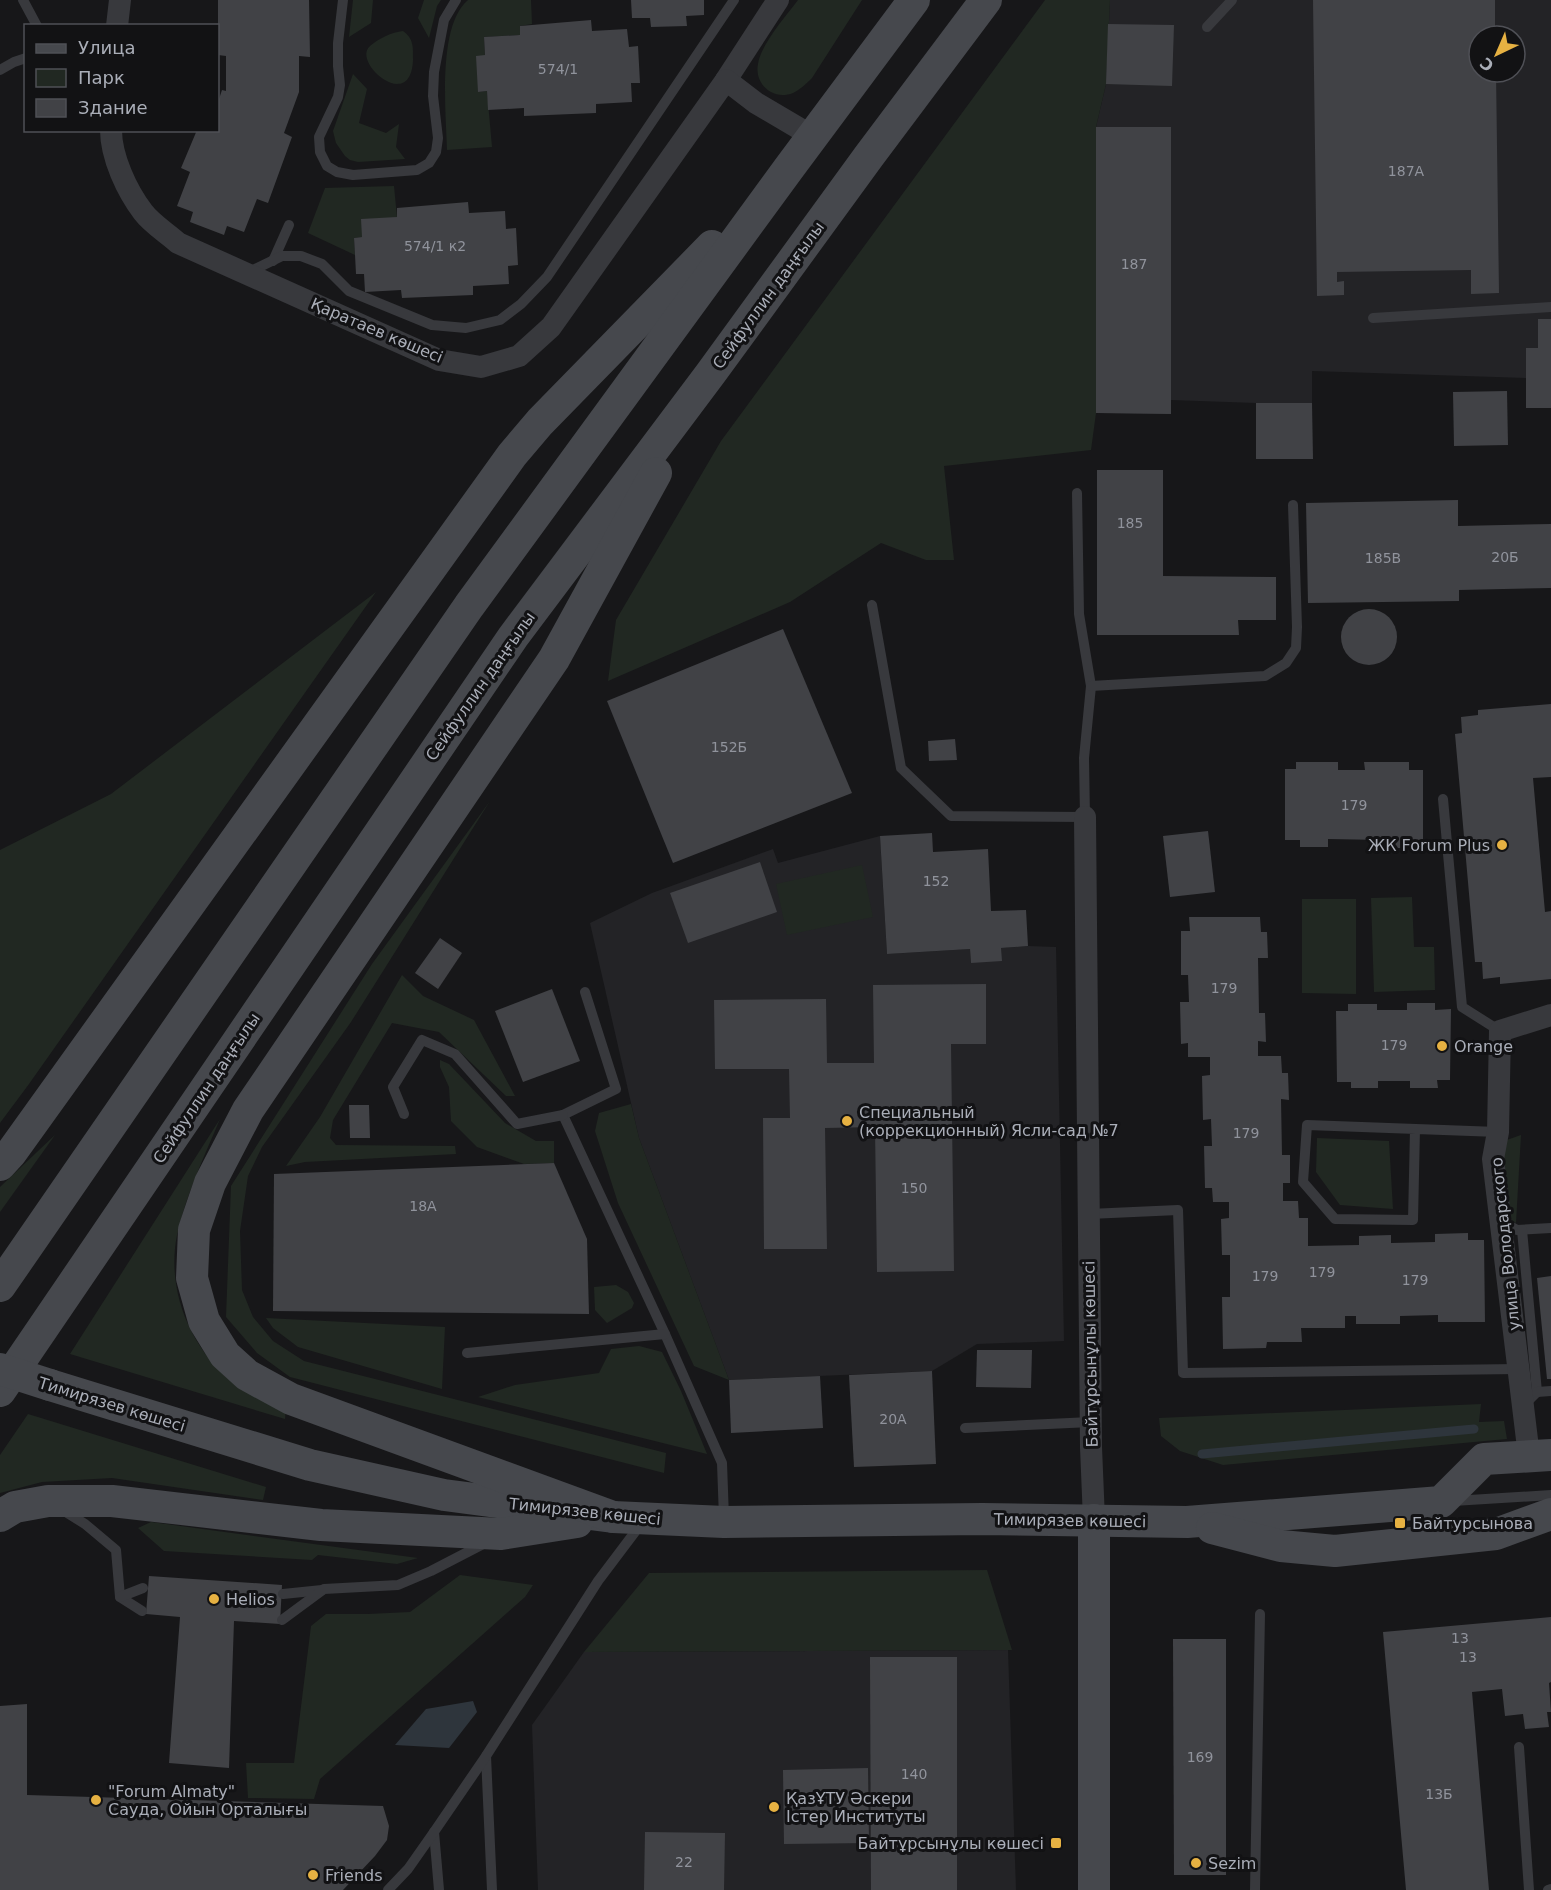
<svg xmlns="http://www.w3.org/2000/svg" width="1551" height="1890" font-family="'DejaVu Sans',sans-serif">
	<rect width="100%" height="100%" fill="#171719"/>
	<g fill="#232326" fill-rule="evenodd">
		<path d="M 1110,0 L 1551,0 L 1551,319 L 1538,319 L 1538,348 L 1527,348 L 1526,378 L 1312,371 L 1312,403 L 1256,403 L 1171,400 L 1171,414 L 1096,413 L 1096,127 L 1106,84 ZM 1479,36 L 1515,36 L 1515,72 L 1479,72 Z"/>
		<polygon points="880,836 887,954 970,949 971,963 1001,948 1028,946 1056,947 1064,1341 977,1344 932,1371 729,1380 639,1138 590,923 652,893 773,849 778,863"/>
		<polygon points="1008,1650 1016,1890 538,1890 532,1725 584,1652"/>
	</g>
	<g fill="#212822">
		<polygon points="353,0 373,0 371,23 349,37"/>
		<polygon points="424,0 441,0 437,6 429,38 418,18"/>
		<path d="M 468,0 L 531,0 L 532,24 L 520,26 L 520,35 L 484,37 L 485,55 L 478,92 L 487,91 L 492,147 L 447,150 C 446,112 437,26 468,0 Z"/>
		<path d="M 798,0 L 862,0 L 812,78 C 806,84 801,89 793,93 C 774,101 754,85 758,64 C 761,44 786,16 798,0 Z"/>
		<polygon points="1045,0 1110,0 1106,84 1096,127 1096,413 1091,450 944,466 954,560 926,560 881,543 790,602 608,681 616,620 721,441"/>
		<path d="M 403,31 C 414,39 413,47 413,60 C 411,114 351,62 370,46 C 378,39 392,32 403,31 Z"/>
		<polygon points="353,74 367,89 359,123 386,133 399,124 396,147 405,159 358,162 350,160 345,156 336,143 333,131"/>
		<polygon points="394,186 397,217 362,237 354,238 355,255 308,233 325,188"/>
		<polygon points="376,592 29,1084 0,1123 0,850 111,794"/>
		<polygon points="490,801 351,1022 262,1147 248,1176 240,1231 242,1290 253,1317 273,1341 304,1361 666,1453 664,1473 290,1377 257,1353 226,1317 231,1186 372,964"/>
		<polygon points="862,865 873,917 787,935 776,884"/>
		<polygon points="1412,897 1414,947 1434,947 1435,990 1374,992 1371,898"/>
		<polygon points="1302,899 1356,899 1356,994 1302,993"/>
		<polygon points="402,975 423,996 474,1020 515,1096 506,1096 439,1032 392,1023 333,1120 330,1138 336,1145 455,1146 456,1154 305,1162 286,1166 320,1117"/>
		<polygon points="440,1060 449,1064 505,1123 536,1141 554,1141 554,1163 524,1164 477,1147 451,1121 449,1087 440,1067"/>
		<polygon points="631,1104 639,1138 729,1380 694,1366 618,1203 595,1131 599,1113"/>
		<path d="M 220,1119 C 204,1157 186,1195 177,1235 C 166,1290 190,1347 232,1382 C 244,1392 271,1401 286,1407 L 285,1419 L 70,1354 Z"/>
		<polygon points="55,1135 0,1212 0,1187"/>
		<polygon points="1521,1135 1516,1223 1505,1216 1501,1142"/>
		<polygon points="1317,1138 1389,1141 1393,1209 1340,1205 1316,1172"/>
		<polygon points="616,1285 628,1292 634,1303 632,1308 607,1323 595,1310 594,1287"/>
		<polygon points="266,1318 445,1327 442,1389 298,1347 273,1328"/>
		<polygon points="639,1346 662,1352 681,1391 707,1454 478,1397 515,1385 599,1373 611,1349"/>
		<polygon points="1481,1404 1479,1422 1504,1421 1507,1439 1223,1465 1180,1451 1161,1436 1159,1418"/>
		<polygon points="28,1414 266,1487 263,1500 112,1478 42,1482 0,1493 0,1455"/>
		<polygon points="151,1522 418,1558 397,1564 318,1555 312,1560 164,1551 138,1528"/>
		<polygon points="987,1570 1012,1650 584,1652 649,1573"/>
		<polygon points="460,1575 533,1585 525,1597 320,1779 314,1799 248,1798 246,1763 294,1763 311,1626 326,1614 368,1614 410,1612"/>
	</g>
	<polygon fill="#2e353c" points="473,1701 477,1712 449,1748 395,1745 426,1709"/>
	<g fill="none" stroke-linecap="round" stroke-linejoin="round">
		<polyline stroke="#2e353c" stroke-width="9" points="1202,1454 1474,1429"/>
	</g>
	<g fill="#414246">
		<polygon points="218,0 309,0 310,57 299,56 299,92 284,133 292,137 268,203 257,199 244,232 227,226 224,235 190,222 193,212 177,206 190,172 181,168 197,130 218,130 218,102 222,90 226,91 226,56 218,55"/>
		<polygon points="631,0 704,0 704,15 686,16 687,26 651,27 650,18 632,18"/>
		<polygon points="1313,0 1495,0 1495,36 1479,36 1479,72 1496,72 1499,293 1471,294 1471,270 1337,272 1337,282 1344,281 1344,295 1317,296"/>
		<polygon points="591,20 592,31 627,29 629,47 638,46 640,83 631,83 632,102 596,104 596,113 524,116 524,108 488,110 487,91 478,92 476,56 485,55 484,37 520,35 520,26"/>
		<polygon points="1108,24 1174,25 1172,86 1106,84"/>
		<polygon points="1096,127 1171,127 1171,414 1096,413"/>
		<polygon points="468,202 469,213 505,211 506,229 516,228 518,265 508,266 509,284 473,286 473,295 402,298 401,290 365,292 364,274 356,274 355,255 354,238 362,237 361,219 397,217 397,208"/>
		<polygon points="1538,319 1551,319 1551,408 1526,408 1526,348 1538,348"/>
		<polygon points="1507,391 1508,445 1454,446 1453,392"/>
		<polygon points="1256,403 1312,403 1313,459 1256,459"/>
		<polygon points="1097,470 1163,470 1163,576 1276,577 1276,620 1238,620 1239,635 1097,635"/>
		<polygon points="1458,500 1458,526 1551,524 1551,588 1459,590 1459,601 1308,603 1306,503"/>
		<circle cx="1369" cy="637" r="28"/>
		<polygon points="783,629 852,793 673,863 607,701"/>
		<polygon points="1551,704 1551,777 1533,778 1545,912 1551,911 1551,979 1500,984 1500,977 1483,979 1482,962 1475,962 1455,734 1462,733 1461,717 1478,715 1478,710"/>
		<polygon points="955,739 957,760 929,761 928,741"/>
		<polygon points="1296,762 1338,762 1338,770 1365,770 1364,762 1409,762 1409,770 1423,770 1423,841 1409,841 1410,848 1383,848 1383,840 1328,839 1328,847 1300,847 1300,840 1285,840 1285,769 1296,769"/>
		<polygon points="1208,831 1215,892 1170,897 1163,836"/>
		<polygon points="932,833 933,852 988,849 991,911 1026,910 1028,946 1001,948 1002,961 971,963 970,949 887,954 880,836"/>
		<polygon points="760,862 777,912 688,943 670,893"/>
		<polygon points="1189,917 1260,917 1261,932 1267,932 1268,958 1258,958 1259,1013 1265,1013 1266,1042 1258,1041 1258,1056 1281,1056 1282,1073 1288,1073 1289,1100 1281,1099 1282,1155 1290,1155 1290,1183 1283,1183 1283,1201 1298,1201 1299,1218 1308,1218 1308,1246 1359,1245 1359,1236 1391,1235 1391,1243 1435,1242 1435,1234 1468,1233 1468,1240 1484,1240 1485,1322 1438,1322 1438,1315 1400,1316 1400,1324 1356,1324 1356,1316 1345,1316 1345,1328 1301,1328 1302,1342 1267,1342 1266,1348 1223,1349 1222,1297 1230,1297 1230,1255 1222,1255 1221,1219 1229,1218 1229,1202 1213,1202 1212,1188 1205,1188 1204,1146 1212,1146 1211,1119 1203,1120 1202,1076 1210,1075 1210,1057 1188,1057 1188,1043 1181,1044 1180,1002 1189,1002 1188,975 1181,975 1181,931 1190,931"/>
		<polygon points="440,938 462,953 438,989 415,973"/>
		<polygon points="986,984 986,1044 951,1044 954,1271 877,1272 875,1127 825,1128 827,1249 764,1249 763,1118 790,1118 789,1069 715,1069 714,1000 826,999 827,1063 874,1063 873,985"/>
		<polygon points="552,989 580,1061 523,1082 495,1011"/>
		<polygon points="1407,1003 1435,1003 1435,1010 1451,1009 1450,1080 1437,1080 1438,1088 1410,1088 1410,1081 1378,1081 1378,1088 1351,1088 1351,1082 1337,1082 1336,1011 1348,1011 1348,1004 1377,1004 1377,1010 1407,1010"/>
		<polygon points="349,1105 369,1105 370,1138 350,1138"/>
		<polygon points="554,1163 587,1239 589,1314 273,1311 274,1174"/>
		<polygon points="1551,1276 1551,1379 1547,1379 1537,1278"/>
		<polygon points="977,1350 1032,1350 1031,1388 976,1387"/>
		<polygon points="932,1371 936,1464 854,1467 849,1375"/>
		<polygon points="820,1376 823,1428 731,1433 729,1380"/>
		<polygon points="149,1576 282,1585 280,1624 234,1621 229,1768 169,1763 180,1617 146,1614"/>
		<polygon points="1551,1617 1551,1682 1549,1683 1551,1712 1547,1712 1549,1727 1525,1729 1523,1714 1505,1716 1502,1689 1472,1692 1489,1890 1406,1890 1383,1632"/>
		<polygon points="1173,1639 1226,1639 1226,1875 1174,1875"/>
		<polygon points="870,1657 957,1657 957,1890 871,1890"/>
		<polygon points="27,1704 27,1795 383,1806 389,1826 387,1840 375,1856 343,1890 0,1890 0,1706"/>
		<polygon points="868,1768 869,1843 784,1844 783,1770"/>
		<polygon points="645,1832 725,1833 724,1890 644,1890"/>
	</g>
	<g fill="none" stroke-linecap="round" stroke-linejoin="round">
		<g stroke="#38393d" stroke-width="10">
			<polyline points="23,0 37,26"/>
			<polyline points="343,0 338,43 338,66 340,85 338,97 319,137 320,152 327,166 337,172 353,175 417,170 429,163 436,152 438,138 433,96 434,72 444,20 456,0"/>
			<polyline points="1207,27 1232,0"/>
			<polyline points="0,70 14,62 26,58"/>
			<polyline points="273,261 289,225"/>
			<polyline points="247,273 282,256 301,256 322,264 349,291 432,325 466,328 500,320 521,304 547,277 734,0"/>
			<polyline points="1373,318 1551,307"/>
			<polyline points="872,605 901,768 951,816 1085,817 1084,758 1091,686 1079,614 1077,493"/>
			<polyline points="1091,686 1265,676 1286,663 1296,648 1297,627 1293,505"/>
			<polyline points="1443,799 1462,1007 1500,1031"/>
			<polyline points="585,992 616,1089 563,1115 665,1334 722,1463 724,1518"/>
			<polyline points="404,1114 393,1087 422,1040 455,1054 517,1124 563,1115"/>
			<polyline points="1415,1129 1413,1220 1335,1219 1303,1182 1307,1125 1498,1132"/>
			<polyline points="1089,1214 1178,1210 1183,1373 1519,1369"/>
			<polyline points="1500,1220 1517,1230 1551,1228"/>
			<polyline points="1522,1230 1537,1392 1525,1404"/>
			<polyline points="467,1353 665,1334"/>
			<polyline points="1537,1392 1551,1391"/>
			<polyline points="965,1428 1091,1422"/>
			<polyline points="1453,1501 1551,1495"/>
			<polyline points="61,1509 85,1524 116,1550 120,1597 142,1611"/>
			<polyline points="283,1594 322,1590"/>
			<polyline points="120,1597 143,1588"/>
			<polyline points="282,1620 324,1589 398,1585 431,1571 487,1542"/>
			<polyline points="1519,1747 1529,1890"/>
			<polyline points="486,1756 492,1890"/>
			<polyline points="434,1832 439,1890"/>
			<polyline points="388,1890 408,1869 434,1832 486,1756 598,1581 641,1524"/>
			<polyline points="1255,1890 1260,1614"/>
			<polyline points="1548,1890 1551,1889"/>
		</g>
		<g stroke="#38393d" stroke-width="22">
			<polyline points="117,26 120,0"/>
			<polyline points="726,80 778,0"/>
			<path d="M 111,130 C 111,157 127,191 143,212 C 152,224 167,233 178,243 L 439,360 L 481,367 L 519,356 L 551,327 L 726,80 L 756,103 L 812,136"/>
			<polyline points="1085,817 1091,1447 1094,1520"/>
			<polyline points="1529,1456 1493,1159 1498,1132 1500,1031 1551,1015"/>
		</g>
		<g stroke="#46484d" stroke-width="32">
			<polyline points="0,1165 11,1153 512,455 540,422 712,246"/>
			<polyline points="0,1286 469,606 789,168 914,0"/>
			<polyline points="50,1385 310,1465 444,1495 613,1517 724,1522 982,1519 1187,1522 1441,1502 1484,1459 1551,1455"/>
			<polyline points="0,1391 513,637 711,373 869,156 986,0"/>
			<polyline points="0,1516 15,1507 48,1501 112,1501 321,1525 501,1534 577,1522"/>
			<polyline points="613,1517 291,1399 247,1375 225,1355 204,1321 192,1278 194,1230 210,1183 248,1110 554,659 656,473"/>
			<polyline points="1094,1520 1094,1890"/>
			<polyline points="1212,1528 1281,1546 1335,1551 1496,1534 1551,1514"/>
		</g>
		<polyline stroke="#46484d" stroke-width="32" points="0,1369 50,1385"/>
	</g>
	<g fill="#e6b142" stroke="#121214" stroke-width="2">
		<circle cx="1502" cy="845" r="6"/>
		<circle cx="1442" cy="1046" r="6"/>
		<circle cx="847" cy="1121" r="6"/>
		<rect x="1394" y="1517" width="12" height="12" rx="3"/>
		<circle cx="214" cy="1599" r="6"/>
		<circle cx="96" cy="1800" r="6"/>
		<circle cx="774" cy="1807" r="6"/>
		<rect x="1050" y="1837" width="12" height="12" rx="3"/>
		<circle cx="1196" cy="1863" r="6"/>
		<circle cx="313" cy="1875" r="6"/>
	</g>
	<g text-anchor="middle" stroke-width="6" stroke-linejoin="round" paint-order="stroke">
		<g font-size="14" fill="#90939c">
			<text x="558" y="74">574/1</text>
			<text x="1406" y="176">187А</text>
			<text x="435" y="251">574/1 к2</text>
			<text x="1134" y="269">187</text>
			<text x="1130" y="528">185</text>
			<text x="1505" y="562">20Б</text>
			<text x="1383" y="563">185В</text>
			<text x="729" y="752">152Б</text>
			<text x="1354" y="810">179</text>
			<text x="936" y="886">152</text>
			<text x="1224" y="993">179</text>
			<text x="1394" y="1050">179</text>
			<text x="1246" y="1138">179</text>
			<text x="914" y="1193">150</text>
			<text x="423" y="1211">18А</text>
			<text x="1322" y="1277">179</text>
			<text x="1265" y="1281">179</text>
			<text x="1415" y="1285">179</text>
			<text x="893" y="1424">20А</text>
			<text x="1460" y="1643">13</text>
			<text x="1468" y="1662">13</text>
			<text x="1200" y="1762">169</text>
			<text x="914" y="1779">140</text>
			<text x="1439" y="1799">13Б</text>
			<text x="684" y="1867">22</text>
		</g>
		<g font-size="16" fill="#aaaeb8" stroke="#121214">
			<text transform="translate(768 295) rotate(-54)" y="6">Сейфуллин даңғылы</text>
			<text transform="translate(377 330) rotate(23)" y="6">Қаратаев көшесі</text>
			<text transform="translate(480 686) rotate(-55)" y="6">Сейфуллин даңғылы</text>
			<text transform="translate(206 1088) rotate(-56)" y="6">Сейфуллин даңғылы</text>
			<text transform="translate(1505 1244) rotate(-96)" y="6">улица Володарского</text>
			<text transform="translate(1090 1354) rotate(-91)" y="6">Байтұрсынұлы көшесі</text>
			<text transform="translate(112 1404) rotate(17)" y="6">Тимирязев көшесі</text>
			<text transform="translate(585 1511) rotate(6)" y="6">Тимирязев көшесі</text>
			<text transform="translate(1070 1520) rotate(1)" y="6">Тимирязев көшесі</text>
		</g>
		<g font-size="16" fill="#aaaeb8" stroke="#121214" text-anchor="start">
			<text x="1490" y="851" text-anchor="end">ЖК Forum Plus</text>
			<text x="1454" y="1052">Orange</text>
			<text x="859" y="1118">Специальный<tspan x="859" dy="18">(коррекционный) Ясли-сад №7</tspan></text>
			<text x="1412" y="1529">Байтурсынова</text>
			<text x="226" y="1605">Helios</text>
			<text x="108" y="1797">"Forum Almaty"<tspan x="108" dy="18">Сауда, Ойын Орталығы</tspan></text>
			<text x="786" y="1804">ҚазҰТУ Әскери<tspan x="786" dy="18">Істер Институты</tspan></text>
			<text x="1044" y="1849" text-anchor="end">Байтұрсынұлы көшесі</text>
			<text x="1208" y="1869">Sezim</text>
			<text x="325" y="1881">Friends</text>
		</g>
	</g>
	<rect x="24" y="24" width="195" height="108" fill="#121214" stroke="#4f5056" stroke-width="1.5"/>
	<rect x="36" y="44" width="30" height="9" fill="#46484d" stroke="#4f5056" stroke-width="1.5"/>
	<text x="78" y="54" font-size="18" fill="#aaaeb8">Улица</text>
	<rect x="36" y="69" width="30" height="18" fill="#212822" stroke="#4f5056" stroke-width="1.5"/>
	<text x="78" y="84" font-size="18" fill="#aaaeb8">Парк</text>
	<rect x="36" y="99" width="30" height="18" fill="#414246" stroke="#4f5056" stroke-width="1.5"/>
	<text x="78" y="114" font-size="18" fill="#aaaeb8">Здание</text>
	<g transform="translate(1497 54) rotate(224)"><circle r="28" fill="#121214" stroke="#4f5056" stroke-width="1.5"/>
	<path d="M0-4.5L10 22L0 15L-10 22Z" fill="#e6b142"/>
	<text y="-9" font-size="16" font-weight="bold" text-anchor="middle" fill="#aaaeb8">С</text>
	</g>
</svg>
